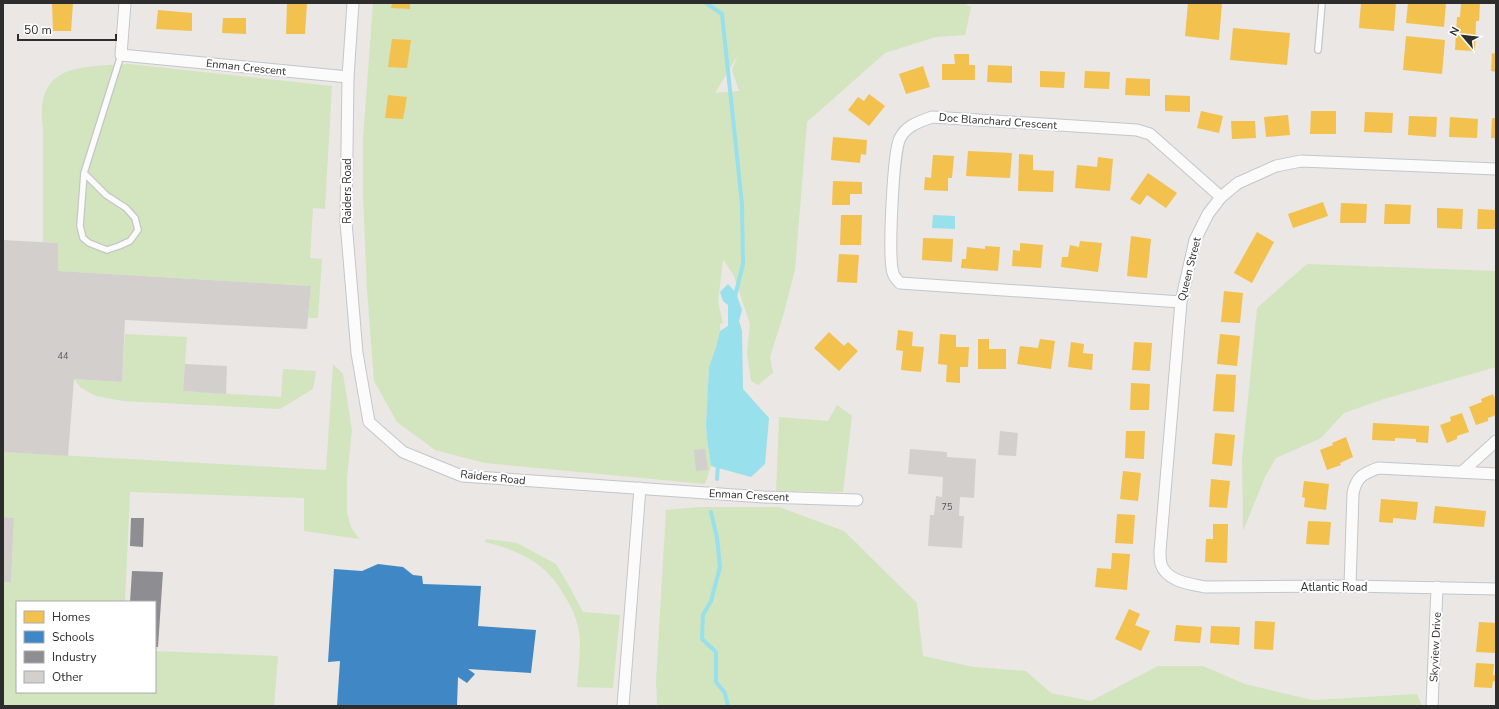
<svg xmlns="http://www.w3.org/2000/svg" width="1499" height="709" font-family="'Nunito Sans',sans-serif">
	<rect width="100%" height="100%" fill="#eae7e4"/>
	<g fill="#d2e5be" fill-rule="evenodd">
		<path d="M 373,3 L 963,3 L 971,7 L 965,35 L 936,37 L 885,53 L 807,122 L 795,270 L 783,316 L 770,357 L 773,373 L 758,385 L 751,381 L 747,353 L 750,324 L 734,276 L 723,259 L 718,302 L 723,323 L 720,324 L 720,331 L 716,347 L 709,367 L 706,425 L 707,439 L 711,466 L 705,484 L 485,463 L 435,450 L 397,422 L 374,381 L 367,290 L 363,196 L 363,139 ZM 738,55 L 732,70 L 739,91 L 715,93 Z"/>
		<path d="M 129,64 L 332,86 L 325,209 L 313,208 L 310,258 L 322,259 L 318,318 L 308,318 L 311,286 L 58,271 L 58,243 L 43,242 L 43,129 C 34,63 80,67 129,64 Z"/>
		<polygon points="1307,264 1496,271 1496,367 1384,399 1344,413 1321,438 1276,458 1265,477 1243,531 1242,459 1257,308"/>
		<polygon points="125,334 187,337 183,391 281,397 283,369 316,371 313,389 280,409 123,401 96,396 81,388 74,379 122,382"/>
		<polygon points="333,364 343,374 352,430 347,477 347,513 351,527 359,539 304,531 304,498 130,492 125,602 17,602 17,692 155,692 155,651 278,656 274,706 3,706 3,582 11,582 14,518 3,517 3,452 326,470"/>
		<polygon points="837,405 852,416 843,492 776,491 779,417 828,421"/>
		<polygon points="700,507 779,507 844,531 917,603 923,656 974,667 1026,671 1051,693 1091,701 1158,666 1203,666 1245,684 1312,700 1417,694 1422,706 657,706 656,681 666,510"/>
		<path d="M 486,539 L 517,543 L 556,564 L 568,584 L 583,612 L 620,615 L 613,688 L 577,687 C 578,673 580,658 580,644 C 580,628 575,613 567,600 C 548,564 524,552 485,542 Z"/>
	</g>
	<g fill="#98e0eb">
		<polygon points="933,215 955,216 955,229 932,228"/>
		<polygon points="728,284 736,293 742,310 739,321 742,331 743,389 769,418 765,464 751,477 711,466 707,439 706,425 709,367 716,347 720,331 728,326 728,305 723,301 720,292"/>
	</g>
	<g fill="#f2c14e">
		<polygon points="52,3 73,3 71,31 53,31"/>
		<polygon points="287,3 307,3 305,34 286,34"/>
		<polygon points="392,3 410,3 410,9 391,8"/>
		<polygon points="1188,3 1222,3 1219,40 1185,36"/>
		<polygon points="1361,3 1396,3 1394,31 1359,28"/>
		<polygon points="1408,3 1446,3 1444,27 1406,23"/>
		<polygon points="1461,3 1480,3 1479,21 1476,21 1475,51 1455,50 1457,17 1460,17"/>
		<polygon points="158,10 192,13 192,31 156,29"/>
		<polygon points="223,18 246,18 246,34 222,33"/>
		<polygon points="1233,28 1290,33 1287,65 1230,60"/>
		<polygon points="1406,36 1445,40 1442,74 1403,70"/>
		<polygon points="392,39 411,40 407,68 388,67"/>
		<polygon points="1492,53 1496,54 1496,72 1491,71"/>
		<polygon points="954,54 969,54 969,65 975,65 975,80 942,80 942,64 955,64"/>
		<polygon points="988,65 1012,66 1012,83 987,82"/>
		<polygon points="923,66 930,87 906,94 899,74"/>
		<polygon points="1040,71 1065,72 1064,88 1040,87"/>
		<polygon points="1085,71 1110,72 1109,89 1084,88"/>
		<polygon points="1126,78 1150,79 1150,96 1125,95"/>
		<polygon points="869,94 885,106 869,126 848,110 858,97 864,101"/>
		<polygon points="388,95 407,97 403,119 385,118"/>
		<polygon points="1165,95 1190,96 1190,112 1165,111"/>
		<polygon points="1201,111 1223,116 1219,133 1197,128"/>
		<polygon points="1311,111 1336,111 1336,134 1310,134"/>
		<polygon points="1365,112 1393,113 1392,133 1364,132"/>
		<polygon points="1288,115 1290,135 1266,137 1264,117"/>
		<polygon points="1409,116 1437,117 1436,137 1408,135"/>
		<polygon points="1450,117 1478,119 1477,138 1449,137"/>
		<polygon points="1492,118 1496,118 1496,138 1491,138"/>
		<polygon points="1231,121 1255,121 1256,138 1232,139"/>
		<polygon points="833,137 867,140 866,155 861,154 860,163 831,160"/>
		<polygon points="968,151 1012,153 1010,178 966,176"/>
		<polygon points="1019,154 1033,155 1033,170 1054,171 1053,192 1018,191"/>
		<polygon points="933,155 954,156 952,178 948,178 948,191 924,190 925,177 931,178"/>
		<polygon points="1098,157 1113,159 1110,191 1075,188 1077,165 1097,167"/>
		<polygon points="1148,173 1177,193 1166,208 1147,195 1140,205 1130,199"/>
		<polygon points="833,181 862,182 862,194 850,194 850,205 832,205"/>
		<polygon points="1323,202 1328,216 1293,228 1288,214"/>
		<polygon points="1341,203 1367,204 1366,223 1340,223"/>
		<polygon points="1385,204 1411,205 1410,224 1384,224"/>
		<polygon points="1437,208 1463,209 1462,229 1437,228"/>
		<polygon points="1478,209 1496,210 1496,229 1477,229"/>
		<polygon points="841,215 862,215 861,245 840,245"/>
		<polygon points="1257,232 1274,242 1252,283 1234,273"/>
		<polygon points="1131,236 1151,239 1147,278 1127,276"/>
		<polygon points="923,238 953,239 952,262 922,260"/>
		<polygon points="1080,241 1102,243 1098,272 1061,267 1062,257 1068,257 1070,245 1079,247"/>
		<polygon points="1020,243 1043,245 1041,268 1012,266 1013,250 1020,251"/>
		<polygon points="985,246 1000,247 998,271 961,268 962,259 966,259 967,247 985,249"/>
		<polygon points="839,254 859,255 857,283 837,282"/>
		<polygon points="1224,291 1243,293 1240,323 1221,322"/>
		<polygon points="898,330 913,332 912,346 924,347 921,372 901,370 903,351 896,350"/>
		<polygon points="829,332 844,346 848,342 858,351 839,371 814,348"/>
		<polygon points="940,334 956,335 956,347 969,347 968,367 960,367 960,383 946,382 947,365 938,364"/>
		<polygon points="1220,334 1240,336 1237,366 1217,364"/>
		<polygon points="978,339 989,339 989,349 1006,349 1006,369 978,369"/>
		<polygon points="1040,339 1055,341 1051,369 1017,364 1020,346 1038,348"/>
		<polygon points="1071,342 1084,344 1083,353 1093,354 1092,370 1068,367"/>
		<polygon points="1134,342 1152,343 1150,371 1132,370"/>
		<polygon points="1216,374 1236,375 1234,412 1213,411"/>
		<polygon points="1131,383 1150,384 1149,410 1130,410"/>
		<polygon points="1493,394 1496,402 1496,415 1488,418 1488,421 1476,425 1469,407 1482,402 1481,399"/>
		<polygon points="1462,413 1469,432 1457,436 1457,439 1447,443 1440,425 1451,421 1450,417"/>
		<polygon points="1373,423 1429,426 1428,443 1416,442 1416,439 1395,438 1395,441 1372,440"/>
		<polygon points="1126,431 1145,431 1144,459 1125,458"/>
		<polygon points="1215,433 1235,435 1232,466 1212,464"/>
		<polygon points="1346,437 1353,457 1340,463 1341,465 1327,470 1320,450 1333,445 1332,443"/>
		<polygon points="1123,471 1141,473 1138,501 1120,499"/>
		<polygon points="1211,479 1230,481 1227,508 1209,507"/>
		<polygon points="1304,481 1329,484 1326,510 1304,507 1305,498 1302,497"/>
		<polygon points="1381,499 1418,502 1416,520 1393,518 1393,523 1379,522"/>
		<polygon points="1435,506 1486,511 1484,527 1433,523"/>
		<polygon points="1117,514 1135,515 1133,544 1115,543"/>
		<polygon points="1308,521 1331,522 1329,545 1306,544"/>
		<polygon points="1213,524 1228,524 1227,563 1205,562 1206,539 1213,539"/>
		<polygon points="1112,553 1130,554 1127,590 1095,587 1097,568 1111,569"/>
		<polygon points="1129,609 1140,614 1135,625 1150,631 1141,651 1115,639"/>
		<polygon points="1255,621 1275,622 1273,650 1254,649"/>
		<polygon points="1479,622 1496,623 1495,653 1476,652"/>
		<polygon points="1176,625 1202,627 1200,643 1174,641"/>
		<polygon points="1211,626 1240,627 1239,645 1210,643"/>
		<polygon points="1476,663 1494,664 1493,675 1496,675 1496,682 1493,681 1492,688 1474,687"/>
	</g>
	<polygon fill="#3f88c5" points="378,564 403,567 413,575 422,576 423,584 481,586 478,626 536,630 531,673 468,669 475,674 467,683 458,677 457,706 337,706 340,661 328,662 334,569 362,571"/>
	<g fill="#8d8d92">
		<polygon points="131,518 144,518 143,547 130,546"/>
		<polygon points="132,571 163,572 158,647 155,647 155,602 130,602"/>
	</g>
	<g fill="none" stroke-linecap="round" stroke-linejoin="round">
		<g stroke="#98e0eb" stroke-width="4">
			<polyline points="706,3 722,14 742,204 743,264 735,296"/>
			<polyline points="717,479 718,464"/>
			<polyline points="711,512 717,538 720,567 711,601 703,615 702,639 716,652 716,682 725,693 728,706"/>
		</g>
	</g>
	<g fill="#d2cfcd">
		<polygon points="3,240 58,243 58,271 311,286 307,329 125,320 122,382 74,379 68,456 3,452"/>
		<polygon points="185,364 227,366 226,394 183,391"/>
		<polygon points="1000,431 1018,433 1016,456 998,455"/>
		<polygon points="705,449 708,470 696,471 694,450"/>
		<polygon points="910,449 947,452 947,457 976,459 974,498 960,497 959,516 964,516 962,548 928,546 930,515 934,515 936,496 942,497 943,477 908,474"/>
		<polygon points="3,517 14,518 11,582 3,582"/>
	</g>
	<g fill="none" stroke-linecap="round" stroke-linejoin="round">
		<defs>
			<g id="service">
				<polyline points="1318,50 1322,3"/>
				<polyline points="84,173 106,195 126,208 135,218 138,230 130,241 119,246 107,250 89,243 83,238 80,226 84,173 121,55"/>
			</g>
			<g id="minor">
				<polyline points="125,3 121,55 348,77"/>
				<polyline points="353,3 348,77 346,222 357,353 369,422 403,452 462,476 764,497 857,500"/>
				<path d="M 1496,169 L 1301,161 L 1276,166 L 1238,183 L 1221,197 L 1208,214 L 1195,240 L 1181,302 L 1160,551 C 1160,555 1160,560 1161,564 C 1166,581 1190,584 1205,587 L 1350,586 L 1496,589"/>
				<path d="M 1181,302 L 900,283 C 897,280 894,277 893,273 C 888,257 893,151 900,138 C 907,125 919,122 932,117 L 1137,130 L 1150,134 L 1221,197"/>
				<polyline points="1462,472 1496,441"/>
				<path d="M 1350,586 L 1353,493 C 1357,476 1363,474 1378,468 L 1496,474"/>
				<polyline points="623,706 640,488"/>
				<polyline points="1432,706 1437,587"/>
			</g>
		</defs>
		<use href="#service" stroke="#c6c6c6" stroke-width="8"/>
		<use href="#minor" stroke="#c6c6c6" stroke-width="13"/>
		<use href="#service" stroke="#fcfbfb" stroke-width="5.5"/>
		<use href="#minor" stroke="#fcfbfb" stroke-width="11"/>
	</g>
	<g text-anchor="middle" stroke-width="4" stroke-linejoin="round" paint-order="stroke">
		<g font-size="9" fill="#575656">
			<text x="63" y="359">44</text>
			<text x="947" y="510">75</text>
		</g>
		<g font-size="11" fill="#2d2d2d" stroke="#fff">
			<text transform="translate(246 67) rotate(6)" y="4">Enman Crescent</text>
			<text transform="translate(998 121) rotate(4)" y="4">Doc Blanchard Crescent</text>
			<text transform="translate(347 191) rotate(-90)" y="4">Raiders Road</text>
			<text transform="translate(1189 269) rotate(-76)" y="4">Queen Street</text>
			<text transform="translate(493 477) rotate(6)" y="4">Raiders Road</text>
			<text transform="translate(749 495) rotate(3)" y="4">Enman Crescent</text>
			<text x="1334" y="591">Atlantic Road</text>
			<text transform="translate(1435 647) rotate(-87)" y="4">Skyview Drive</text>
		</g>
	</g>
	<rect width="1499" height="709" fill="none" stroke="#2d2d2d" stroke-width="8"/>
	<rect x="16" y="601" width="140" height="92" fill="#ffffff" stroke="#ababab"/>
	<rect x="24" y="611" width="20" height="12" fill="#f2c14e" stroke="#ababab"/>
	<text x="52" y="621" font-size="12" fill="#2d2d2d">Homes</text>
	<rect x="24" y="631" width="20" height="12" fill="#3f88c5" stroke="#ababab"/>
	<text x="52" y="641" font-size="12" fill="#2d2d2d">Schools</text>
	<rect x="24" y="651" width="20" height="12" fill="#8d8d92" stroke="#ababab"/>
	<text x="52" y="661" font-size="12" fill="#2d2d2d">Industry</text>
	<rect x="24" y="671" width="20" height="12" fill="#d2cfcd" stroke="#ababab"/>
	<text x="52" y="681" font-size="12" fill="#2d2d2d">Other</text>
	<g transform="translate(1463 36) rotate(298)" stroke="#ffffff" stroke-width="3" paint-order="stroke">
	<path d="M0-3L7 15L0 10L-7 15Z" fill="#2d2d2d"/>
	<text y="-6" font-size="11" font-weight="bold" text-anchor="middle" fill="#2d2d2d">N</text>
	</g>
	<path d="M18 34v6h98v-6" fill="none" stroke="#2d2d2d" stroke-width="2"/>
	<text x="24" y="34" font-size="12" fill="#2d2d2d" stroke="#ffffff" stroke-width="3" paint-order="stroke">50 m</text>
</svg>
